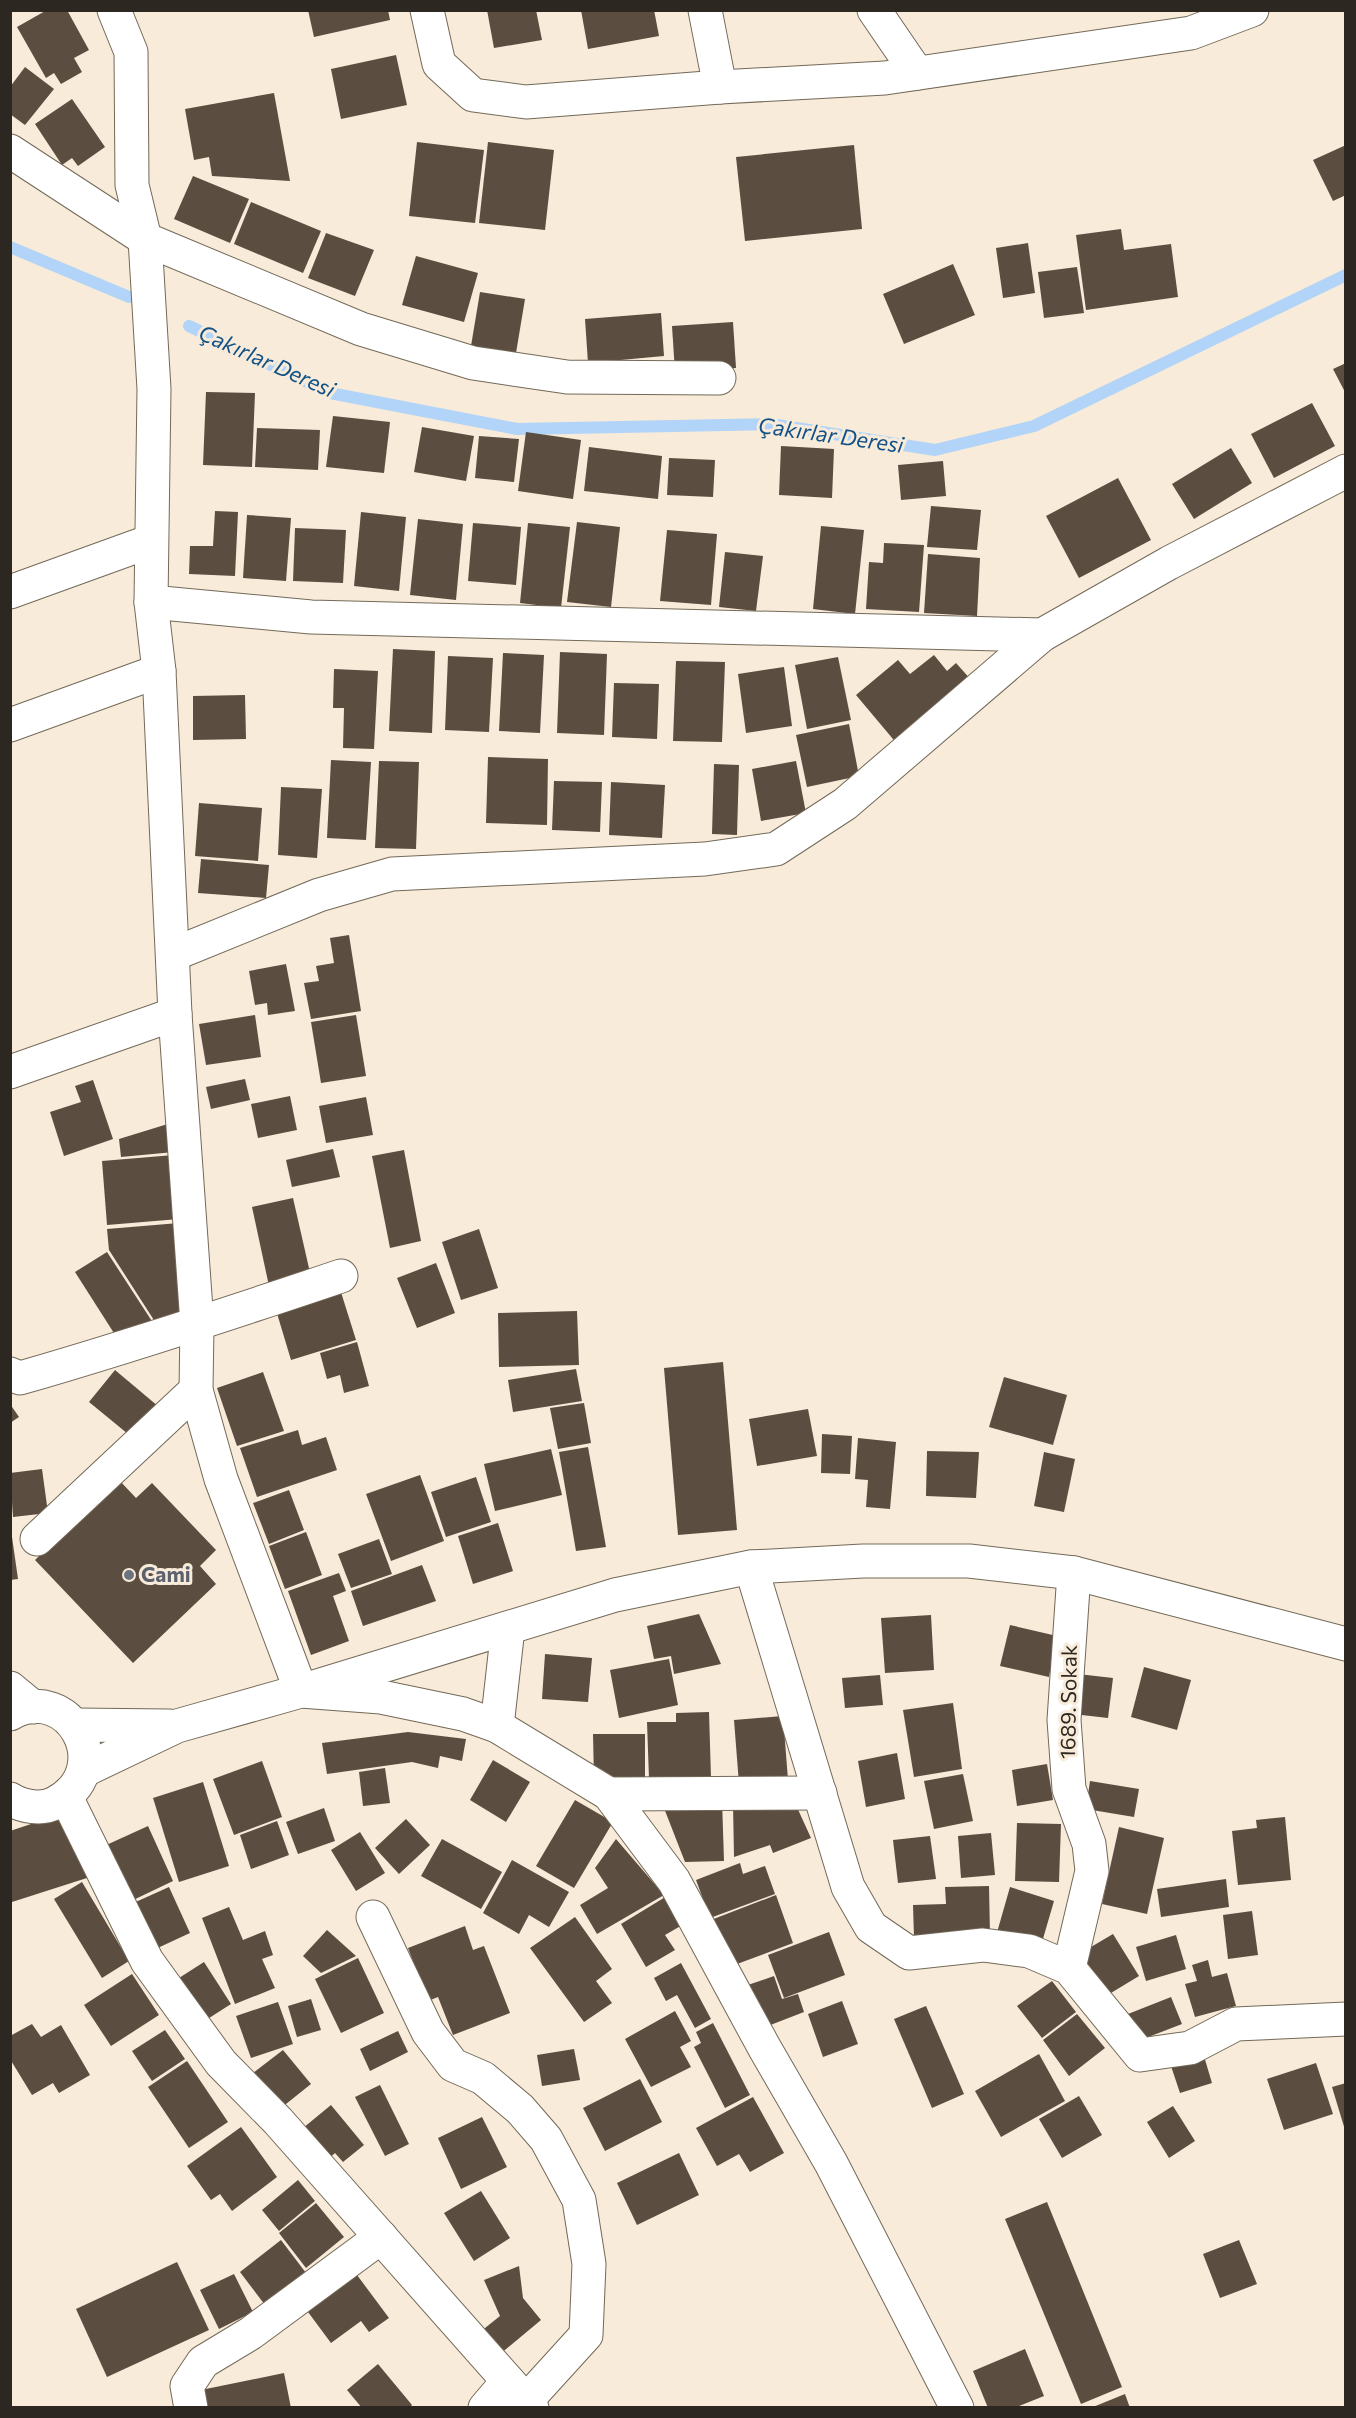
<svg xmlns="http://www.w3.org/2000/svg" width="1356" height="2418" font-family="Commissioner,sans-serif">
	<rect width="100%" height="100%" fill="#f8ebd9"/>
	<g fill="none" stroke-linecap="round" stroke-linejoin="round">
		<g stroke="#b1d4f8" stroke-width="12">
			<polyline points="10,247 129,297"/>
			<polyline points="189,326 330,393 517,429 771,424 935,450 1034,426 1346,275"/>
		</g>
	</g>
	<g fill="#5b4d40">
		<polygon points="47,10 67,10 89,50 74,58 82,72 61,84 54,73 46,78 17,27"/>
		<polygon points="308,10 388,10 390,20 314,37"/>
		<polygon points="487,10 536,10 542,40 494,48"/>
		<polygon points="581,10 654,10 659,36 588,49"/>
		<polygon points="396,55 407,105 341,119 331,69"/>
		<polygon points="25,67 54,89 25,125 10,114 10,87"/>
		<polygon points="274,93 290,181 212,176 209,157 194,160 185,109"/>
		<polygon points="72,99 105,147 78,166 72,158 62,165 35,124"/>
		<polygon points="417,142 484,150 475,223 409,216"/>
		<polygon points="488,142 554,150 545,230 479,223"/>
		<polygon points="854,145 862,229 745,241 736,157"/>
		<polygon points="1346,145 1346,195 1333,201 1313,160"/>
		<polygon points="193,176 249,199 230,243 174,219"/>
		<polygon points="251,202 321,231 303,273 234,244"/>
		<polygon points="1121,229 1124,250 1171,244 1178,297 1086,310 1076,235"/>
		<polygon points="326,233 374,250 355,296 308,278"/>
		<polygon points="1028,243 1035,293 1003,298 996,248"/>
		<polygon points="416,256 478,273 464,322 402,305"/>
		<polygon points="953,264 975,315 904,344 883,294"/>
		<polygon points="1077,267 1084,313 1044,318 1038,272"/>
		<polygon points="480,292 525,299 515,359 470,352"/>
		<polygon points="661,313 664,356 588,363 585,319"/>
		<polygon points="733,322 736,368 675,372 672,326"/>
		<polygon points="1346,363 1346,394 1333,369"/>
		<polygon points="206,392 255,393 252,467 203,465"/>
		<polygon points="1312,403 1335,446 1274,478 1251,434"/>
		<polygon points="333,416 390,422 384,473 326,467"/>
		<polygon points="422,427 474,436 466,481 414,472"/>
		<polygon points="257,428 320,430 318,470 255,467"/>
		<polygon points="526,432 581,440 573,499 518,491"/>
		<polygon points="479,436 519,439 514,482 475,478"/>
		<polygon points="781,446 834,449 832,498 779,495"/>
		<polygon points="589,447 662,456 658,499 584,491"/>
		<polygon points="1231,448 1252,483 1194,519 1172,484"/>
		<polygon points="669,458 715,460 713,497 667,495"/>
		<polygon points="943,461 946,496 901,500 898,465"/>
		<polygon points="1118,478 1151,540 1079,578 1046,516"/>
		<polygon points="931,506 981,510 977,550 927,547"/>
		<polygon points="215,511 238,512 235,576 189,574 190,546 213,546"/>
		<polygon points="361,512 406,517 399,591 354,586"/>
		<polygon points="247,515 291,518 286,581 243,578"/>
		<polygon points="418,519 463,524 456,600 410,595"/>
		<polygon points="577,522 620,527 611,607 567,602"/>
		<polygon points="473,523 521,527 516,585 468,581"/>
		<polygon points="528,523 570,527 561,608 520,603"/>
		<polygon points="821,526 864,530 855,614 813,609"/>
		<polygon points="295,528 346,530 343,583 293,581"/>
		<polygon points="667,530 717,534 711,605 660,601"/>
		<polygon points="884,543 924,545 919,612 866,609 869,562 883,563"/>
		<polygon points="725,552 763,556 756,611 719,607"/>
		<polygon points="928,554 980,558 977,616 924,613"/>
		<polygon points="393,649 435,651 432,733 389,731"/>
		<polygon points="560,652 607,654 604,735 557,733"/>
		<polygon points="503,653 544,655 540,733 499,731"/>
		<polygon points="934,655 947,671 956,663 973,682 898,745 856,695 898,660 910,674"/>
		<polygon points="448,656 493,658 489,732 445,730"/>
		<polygon points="838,657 851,720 807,729 795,665"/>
		<polygon points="676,661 725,662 722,742 673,741"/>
		<polygon points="784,667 792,726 746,733 738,674"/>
		<polygon points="334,669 378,671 374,749 343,748 344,708 333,708"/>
		<polygon points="614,683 659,684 657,739 612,737"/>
		<polygon points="245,695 246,739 193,740 193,696"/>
		<polygon points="849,724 859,776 807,787 796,735"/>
		<polygon points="488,757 548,759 547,825 486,823"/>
		<polygon points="331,760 371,762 366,840 327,838"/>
		<polygon points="379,761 419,762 416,849 375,848"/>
		<polygon points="796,761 806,813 761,821 752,769"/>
		<polygon points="714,764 739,765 737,835 712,834"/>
		<polygon points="554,781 602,782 600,832 552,830"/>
		<polygon points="611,782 665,785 662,838 609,835"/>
		<polygon points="281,787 322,789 317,858 278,855"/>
		<polygon points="199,803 262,808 258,861 195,856"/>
		<polygon points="201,859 269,865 266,898 198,893"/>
		<polygon points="349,935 361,1011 311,1019 304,983 319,981 316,966 334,963 330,938"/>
		<polygon points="286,964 295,1011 268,1015 267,1003 255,1005 249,971"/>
		<polygon points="255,1015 261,1057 206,1065 199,1024"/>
		<polygon points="356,1015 366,1076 321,1083 311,1022"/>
		<polygon points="245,1079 250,1100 211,1109 206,1087"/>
		<polygon points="93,1080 113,1139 64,1156 50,1112 81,1102 75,1086"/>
		<polygon points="290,1096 297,1130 258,1138 251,1104"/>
		<polygon points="366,1097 373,1135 326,1143 319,1106"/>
		<polygon points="171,1123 174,1152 121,1157 119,1139"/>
		<polygon points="333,1149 340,1177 292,1187 286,1160"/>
		<polygon points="404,1150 421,1241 390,1248 372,1156"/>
		<polygon points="174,1155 179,1219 107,1225 102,1161"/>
		<polygon points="293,1198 311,1277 269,1286 252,1207"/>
		<polygon points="179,1223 187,1311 159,1328 109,1250 107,1229"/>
		<polygon points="479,1229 498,1288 461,1300 442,1242"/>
		<polygon points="107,1252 157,1329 119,1341 75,1272"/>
		<polygon points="436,1263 455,1313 417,1328 397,1278"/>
		<polygon points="340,1289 356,1340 291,1360 276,1310"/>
		<polygon points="577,1311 579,1365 499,1367 498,1313"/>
		<polygon points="357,1342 369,1386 344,1393 340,1375 327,1379 320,1353"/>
		<polygon points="723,1362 737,1530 678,1535 664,1368"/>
		<polygon points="576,1369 582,1401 513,1412 508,1380"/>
		<polygon points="115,1370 165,1412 139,1443 89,1402"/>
		<polygon points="263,1372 284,1431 237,1446 217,1388"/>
		<polygon points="1004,1377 1067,1395 1053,1445 989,1427"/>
		<polygon points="584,1403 591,1443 558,1449 550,1408"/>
		<polygon points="10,1404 19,1417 10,1423"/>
		<polygon points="808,1409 817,1456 757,1466 749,1419"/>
		<polygon points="298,1430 302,1445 326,1437 337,1470 257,1497 240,1448"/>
		<polygon points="822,1434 852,1436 850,1474 821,1473"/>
		<polygon points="858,1438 896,1442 890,1509 866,1507 868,1480 855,1479"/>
		<polygon points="588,1447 606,1547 576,1551 559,1452"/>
		<polygon points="551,1449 562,1495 495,1511 484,1464"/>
		<polygon points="927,1451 979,1452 976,1498 926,1496"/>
		<polygon points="1044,1452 1075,1459 1064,1512 1034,1506"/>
		<polygon points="42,1469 48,1513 13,1517 10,1473"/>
		<polygon points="420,1475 444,1541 391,1561 366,1494"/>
		<polygon points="476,1477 491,1522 446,1537 431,1492"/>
		<polygon points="119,1480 136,1498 152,1483 216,1550 200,1566 216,1584 133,1663 35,1560"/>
		<polygon points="289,1490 304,1530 269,1544 253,1503"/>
		<polygon points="10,1523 18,1579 10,1580"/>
		<polygon points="498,1523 513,1571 473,1584 458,1536"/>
		<polygon points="306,1532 322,1575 285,1589 269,1546"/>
		<polygon points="379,1539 392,1574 351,1588 338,1554"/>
		<polygon points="422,1565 436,1601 363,1626 351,1591"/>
		<polygon points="339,1573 346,1591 333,1596 349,1641 311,1655 288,1591"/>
		<polygon points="699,1614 721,1664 674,1674 671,1656 654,1659 647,1626"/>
		<polygon points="931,1615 934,1670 885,1673 881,1618"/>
		<polygon points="1010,1625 1057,1636 1049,1677 1000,1666"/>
		<polygon points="545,1654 592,1658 588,1702 542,1699"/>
		<polygon points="669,1659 678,1705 619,1718 610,1670"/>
		<polygon points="1144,1667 1191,1680 1177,1730 1131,1717"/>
		<polygon points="1078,1674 1113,1678 1108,1718 1073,1714"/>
		<polygon points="880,1675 883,1705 845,1708 842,1678"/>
		<polygon points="953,1703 962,1769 914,1777 903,1710"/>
		<polygon points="709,1712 711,1778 649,1779 647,1722 676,1722 676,1713"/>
		<polygon points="783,1716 788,1780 739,1784 734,1720"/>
		<polygon points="408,1732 466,1739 462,1761 440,1756 438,1768 412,1762 327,1774 322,1743"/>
		<polygon points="593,1734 645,1734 645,1778 594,1779"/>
		<polygon points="897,1753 905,1799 866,1807 858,1761"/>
		<polygon points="493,1760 530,1782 506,1822 470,1800"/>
		<polygon points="262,1761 282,1817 234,1835 213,1779"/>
		<polygon points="1047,1764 1053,1800 1017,1806 1012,1770"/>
		<polygon points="385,1768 390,1803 363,1806 359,1772"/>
		<polygon points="963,1774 973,1821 934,1829 924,1781"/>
		<polygon points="1090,1781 1139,1789 1134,1817 1086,1809"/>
		<polygon points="203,1782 229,1866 179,1882 153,1798"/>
		<polygon points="575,1800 613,1822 574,1888 536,1866"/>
		<polygon points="722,1800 724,1861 685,1862 662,1803"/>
		<polygon points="795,1803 811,1838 773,1853 770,1845 734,1857 733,1804"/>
		<polygon points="324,1808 335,1841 298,1854 286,1822"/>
		<polygon points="58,1815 90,1877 12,1902 10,1831"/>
		<polygon points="1285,1817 1291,1880 1238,1885 1232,1831 1257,1828 1256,1820"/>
		<polygon points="406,1819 430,1845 399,1874 375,1848"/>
		<polygon points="277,1821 289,1855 251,1869 240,1835"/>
		<polygon points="1017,1823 1061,1824 1059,1882 1015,1881"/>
		<polygon points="148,1826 173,1881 127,1903 102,1847"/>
		<polygon points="1119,1827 1164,1838 1147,1914 1102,1904"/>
		<polygon points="360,1832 385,1873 356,1891 331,1850"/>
		<polygon points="991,1833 995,1875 961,1878 958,1836"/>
		<polygon points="930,1836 936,1879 898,1883 893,1840"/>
		<polygon points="442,1839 502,1872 481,1909 421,1876"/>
		<polygon points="616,1839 664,1895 597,1934 580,1905 608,1888 595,1868"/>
		<polygon points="512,1860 569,1892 549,1927 529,1915 519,1934 483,1913"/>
		<polygon points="740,1863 743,1874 765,1866 775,1894 710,1918 696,1880"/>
		<polygon points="1226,1879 1229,1907 1161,1917 1157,1889"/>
		<polygon points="82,1882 129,1961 102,1978 54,1899"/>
		<polygon points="989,1886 990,1935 914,1937 913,1905 946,1904 945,1887"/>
		<polygon points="169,1887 190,1933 149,1952 129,1905"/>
		<polygon points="1010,1887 1054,1901 1040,1949 996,1936"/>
		<polygon points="776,1895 793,1943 729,1967 711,1920"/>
		<polygon points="667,1896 684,1924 665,1935 675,1950 646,1967 621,1924"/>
		<polygon points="229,1907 243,1940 265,1931 273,1955 262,1959 275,1988 235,2004 202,1918"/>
		<polygon points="1252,1911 1258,1955 1228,1959 1223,1915"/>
		<polygon points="575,1917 612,1969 596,1981 612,2003 584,2022 530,1948"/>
		<polygon points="465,1926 473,1950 484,1946 510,2013 453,2035 438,1997 428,2001 408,1948"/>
		<polygon points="327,1930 356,1956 321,1973 303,1956"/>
		<polygon points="829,1932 845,1975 784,1998 768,1955"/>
		<polygon points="1113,1934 1139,1976 1101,1999 1074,1957"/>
		<polygon points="1176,1935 1186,1969 1146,1981 1136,1947"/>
		<polygon points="358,1958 384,2013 341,2033 315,1979"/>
		<polygon points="1208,1960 1212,1977 1227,1973 1236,2006 1195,2017 1185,1984 1197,1981 1192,1965"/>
		<polygon points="204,1962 231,2004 206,2020 179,1978"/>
		<polygon points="681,1963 711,2019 695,2028 677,1995 666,2001 654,1978"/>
		<polygon points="132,1974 159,2015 111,2046 84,2005"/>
		<polygon points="774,1976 782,1999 798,1994 804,2012 760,2029 745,1986"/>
		<polygon points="1052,1981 1076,2012 1042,2038 1017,2006"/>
		<polygon points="1171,1997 1182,2024 1138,2041 1128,2014"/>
		<polygon points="311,1999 321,2030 297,2037 288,2006"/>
		<polygon points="842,2001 858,2044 823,2057 808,2014"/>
		<polygon points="278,2002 293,2044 251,2058 236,2016"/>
		<polygon points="926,2006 964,2094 932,2108 894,2019"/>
		<polygon points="675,2011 691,2041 680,2047 691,2067 651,2087 625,2039"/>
		<polygon points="1077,2014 1105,2048 1069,2076 1043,2040"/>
		<polygon points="713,2023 750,2095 725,2108 694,2047 701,2043 696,2032"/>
		<polygon points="32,2024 41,2037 61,2025 90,2075 59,2093 53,2083 32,2095 10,2059 10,2036"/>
		<polygon points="165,2030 185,2059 152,2081 132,2051"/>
		<polygon points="398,2031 408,2052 370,2071 360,2049"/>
		<polygon points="574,2049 580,2080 542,2086 537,2055"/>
		<polygon points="283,2050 311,2084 281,2108 253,2073"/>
		<polygon points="1203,2053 1212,2083 1180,2093 1170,2063"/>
		<polygon points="1039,2054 1065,2101 1001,2137 975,2091"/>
		<polygon points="187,2061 228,2122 189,2148 148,2087"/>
		<polygon points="1316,2063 1333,2114 1284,2130 1267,2079"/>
		<polygon points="640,2079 662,2122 605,2151 583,2108"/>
		<polygon points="1346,2083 1346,2130 1345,2130 1332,2087"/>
		<polygon points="380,2085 409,2144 385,2156 355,2097"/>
		<polygon points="1079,2096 1102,2135 1062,2158 1039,2119"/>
		<polygon points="753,2097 784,2153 750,2172 739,2154 717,2166 696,2128"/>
		<polygon points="331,2105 364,2145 343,2162 335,2153 323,2164 297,2133"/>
		<polygon points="1173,2106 1195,2141 1169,2158 1147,2122"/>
		<polygon points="482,2117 507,2167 461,2189 438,2138"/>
		<polygon points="241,2127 277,2177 232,2211 220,2194 211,2200 187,2166"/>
		<polygon points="679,2153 699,2195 637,2225 617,2183"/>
		<polygon points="298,2180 315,2201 279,2231 262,2210"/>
		<polygon points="481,2191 510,2238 474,2261 444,2213"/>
		<polygon points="1047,2202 1122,2387 1081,2404 1005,2219"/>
		<polygon points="316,2203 344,2237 306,2268 279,2233"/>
		<polygon points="281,2240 306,2273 265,2305 240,2272"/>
		<polygon points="1239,2240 1257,2284 1220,2298 1203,2254"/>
		<polygon points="177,2262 209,2330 107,2377 76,2309"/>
		<polygon points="519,2266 523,2298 541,2320 494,2359 475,2336 500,2316 484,2280"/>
		<polygon points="234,2274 253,2312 219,2329 200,2290"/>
		<polygon points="357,2275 389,2318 369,2332 361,2321 331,2343 308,2312"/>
		<polygon points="1025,2349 1044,2396 1014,2408 988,2408 973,2371"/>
		<polygon points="378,2364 412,2405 409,2408 362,2408 347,2390"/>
		<polygon points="284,2373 291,2408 199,2408 196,2391"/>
		<polygon points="1125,2394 1130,2408 1093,2408 1093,2407"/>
	</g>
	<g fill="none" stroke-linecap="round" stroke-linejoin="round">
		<defs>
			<g id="minor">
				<polyline points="114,10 131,52 132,185 145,239 154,389 151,602 159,671 175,1014 197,1324 196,1390 221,1479 301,1691 615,1595 751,1567 863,1561 969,1561 1074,1573 1346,1644"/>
				<polyline points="427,10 439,64 473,95 526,102 720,87 885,78 1191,33 1252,10"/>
				<polyline points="705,10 720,87"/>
				<polyline points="874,10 917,73"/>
				<polyline points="10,151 145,239 361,329 473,363 567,377 719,378"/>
				<polyline points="10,592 151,541"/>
				<polyline points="151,602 311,617 1042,635"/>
				<polyline points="10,725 159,671"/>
				<polyline points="174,954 319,895 392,874 705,859 776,849 845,804 1042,635 1169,563 1346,471"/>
				<polyline points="10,1072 175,1014"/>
				<path d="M 10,1374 L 20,1378 C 128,1347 234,1312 341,1276"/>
				<polyline points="37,1539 196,1390"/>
				<polyline points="751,1567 848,1887 871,1927 909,1953 983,1945 1029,1951 1069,1968 1140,2055 1190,2048 1236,2024 1346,2019"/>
				<polyline points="10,1688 33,1707"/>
				<polyline points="497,1726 508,1628"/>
				<polyline points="609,1794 820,1793"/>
				<polyline points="66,1797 147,1961 221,2063 278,2121 532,2408"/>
				<polyline points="373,1917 428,2032 453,2065 483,2078 520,2109 546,2139 579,2200 589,2264 586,2335 526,2401"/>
				<polyline points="1069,1968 1092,1871 1089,1844 1069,1789 1064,1720 1074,1573"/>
				<polyline points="191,2408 187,2386 203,2362 251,2333 381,2237"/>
				<polyline points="485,2408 508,2381"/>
			</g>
			<g id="major">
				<path d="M 10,1714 C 69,1680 119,1769 55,1803 C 42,1810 23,1807 10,1799"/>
				<polyline points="75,1725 169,1726"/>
				<polyline points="85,1770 177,1726 301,1691 381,1697 463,1714 497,1726 609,1794 674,1881 764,2047 831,2163 957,2408"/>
			</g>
		</defs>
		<use href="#minor" stroke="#736958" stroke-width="35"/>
		<use href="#major" stroke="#736958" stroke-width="35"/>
		<use href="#minor" stroke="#fff" stroke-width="33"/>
		<use href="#major" stroke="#fff" stroke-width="33"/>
	</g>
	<circle fill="#6b7280" stroke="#f8ebd9" stroke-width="2" cx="129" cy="1575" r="6"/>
	<g text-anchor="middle" stroke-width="6" stroke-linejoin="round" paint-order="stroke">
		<g font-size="21" font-weight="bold" fill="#5b616d" stroke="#f8ebd9" text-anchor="start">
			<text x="141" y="1582">Cami</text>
		</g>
		<g font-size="21" fill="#2c2720" stroke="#f8ebd9">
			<text transform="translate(1069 1702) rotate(-89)" y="7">1689. Sokak</text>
		</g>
		<g font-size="22" font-style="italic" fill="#125187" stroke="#f8ebd9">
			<text transform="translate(267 361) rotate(24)" y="8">Çakırlar Deresi</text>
			<text transform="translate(831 435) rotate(8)" y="8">Çakırlar Deresi</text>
		</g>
	</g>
	<rect width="1356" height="2418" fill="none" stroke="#2c2720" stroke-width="24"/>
</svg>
